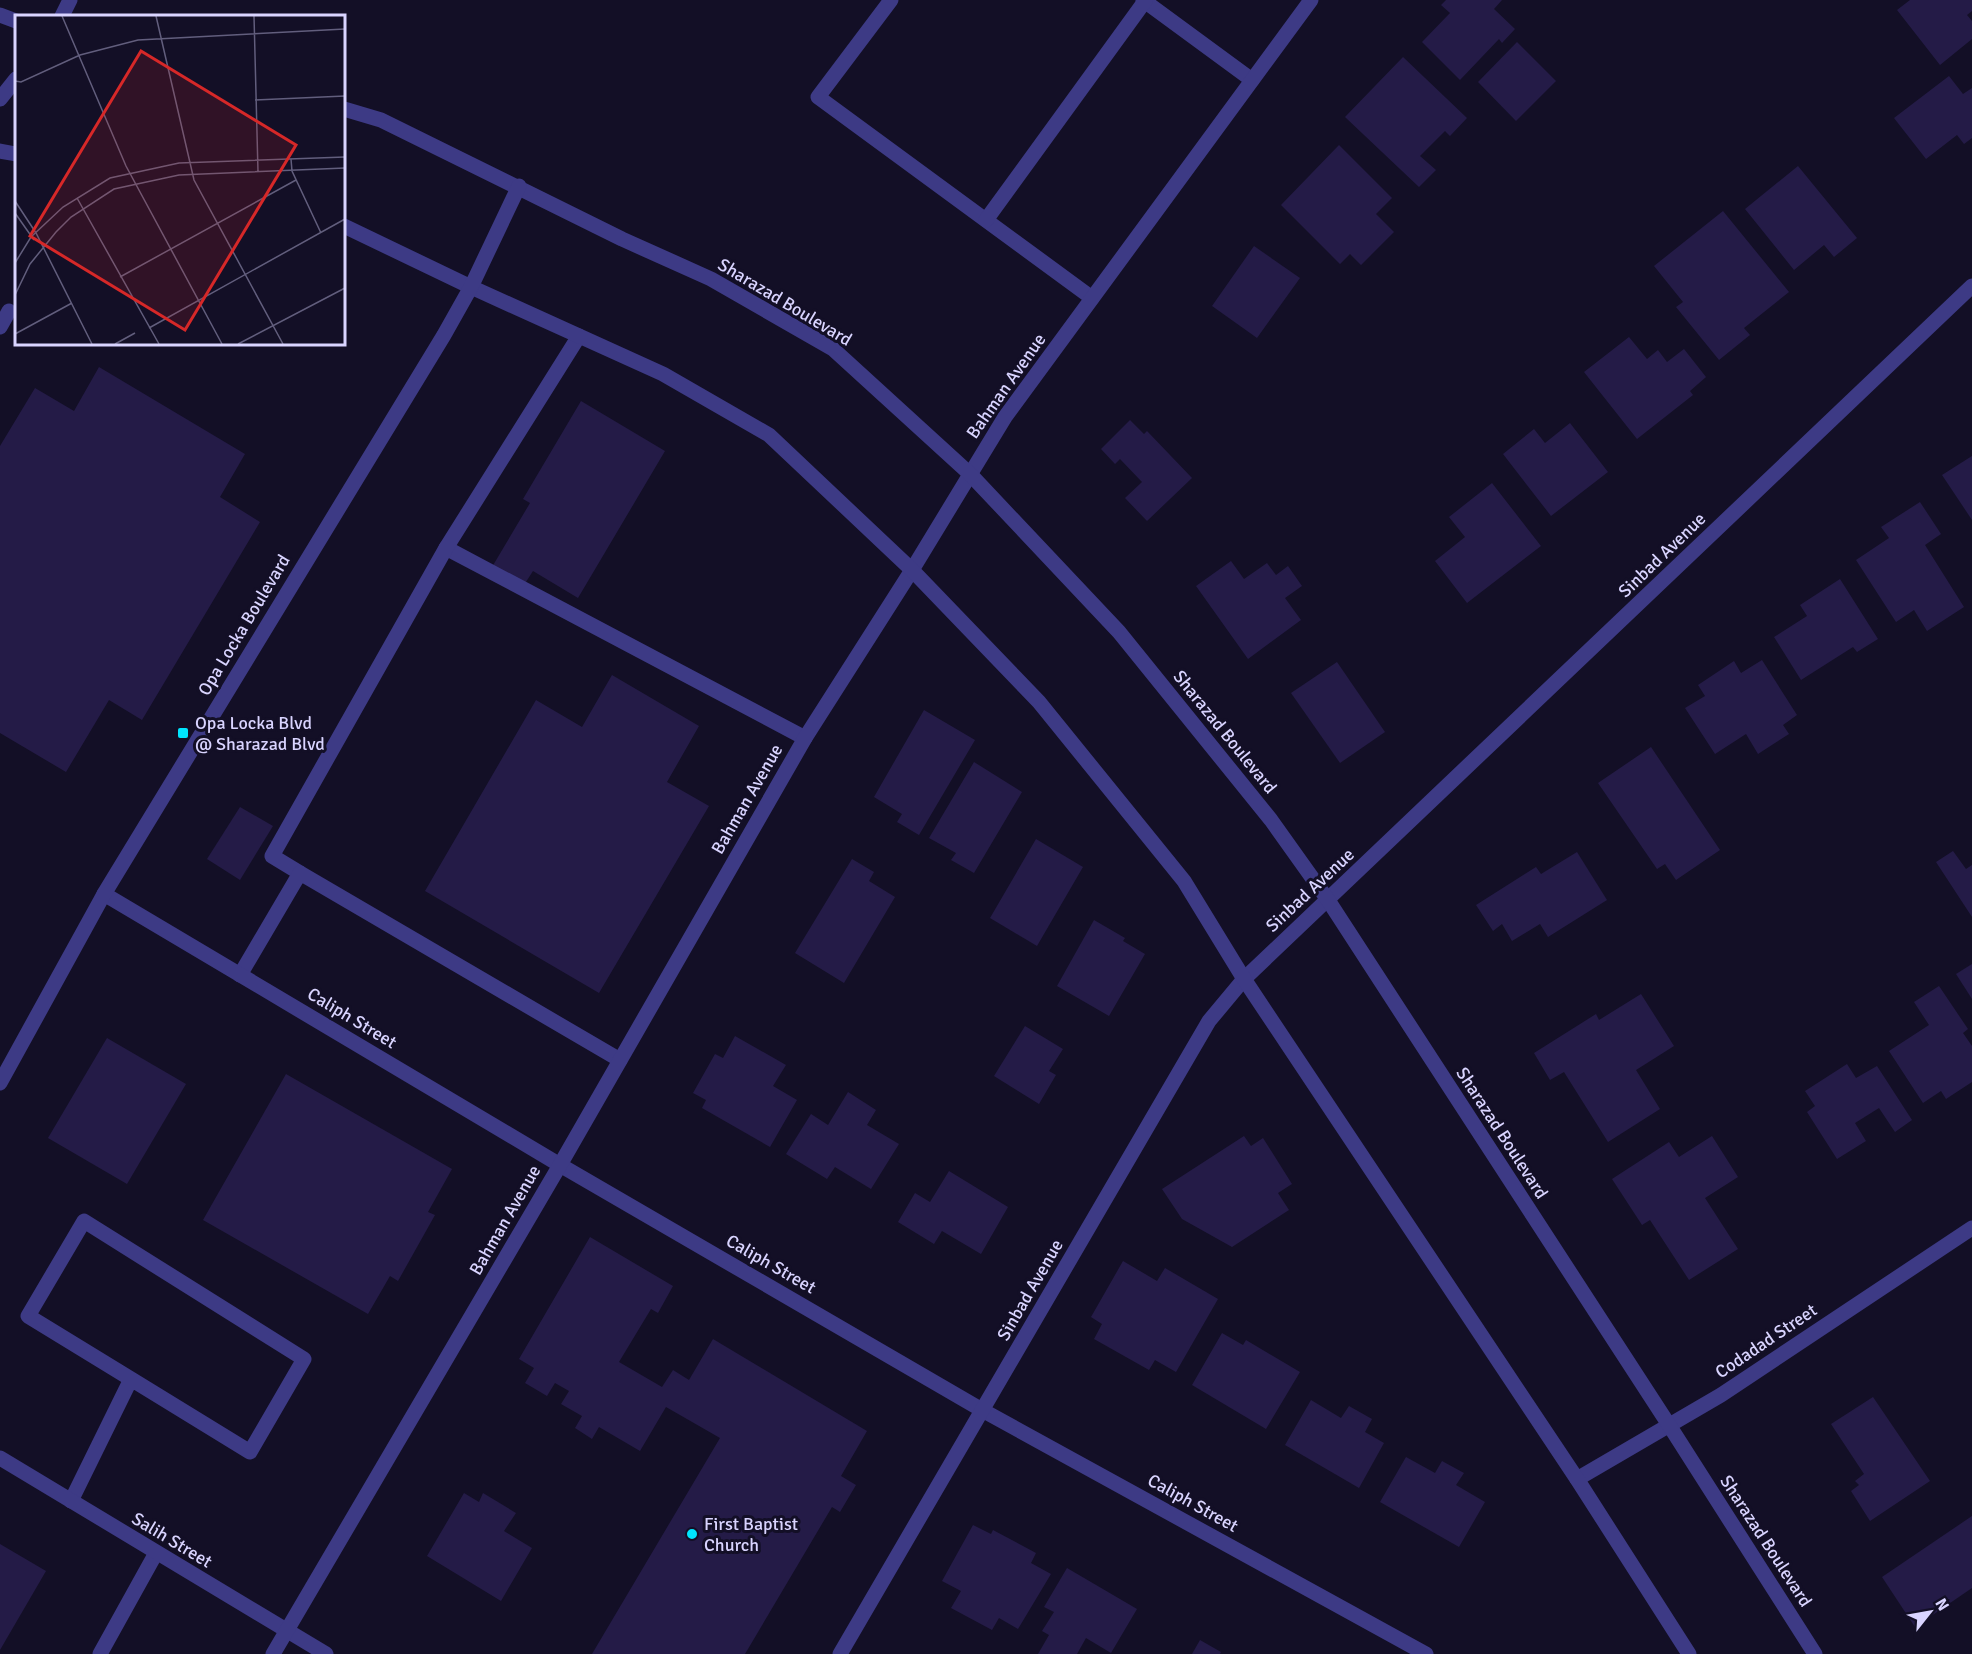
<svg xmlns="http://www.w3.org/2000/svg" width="1972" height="1654" font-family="Signika,sans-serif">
	<rect width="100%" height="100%" fill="#130f26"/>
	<g fill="#241b47">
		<polygon points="1446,0 1502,0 1494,9 1515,29 1502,43 1499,39 1460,80 1422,42 1450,13 1441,5"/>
		<polygon points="1910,0 1972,0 1972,11 1967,15 1972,21 1972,39 1940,65 1897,10"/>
		<polygon points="1517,42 1556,81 1516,121 1478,82"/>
		<polygon points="1403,57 1467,118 1450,136 1445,131 1420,156 1436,170 1419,187 1345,117"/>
		<polygon points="1949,76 1963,94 1972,88 1972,138 1964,144 1957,135 1926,159 1894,118"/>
		<polygon points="1339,145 1392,198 1376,214 1394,232 1361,265 1350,254 1340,264 1281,205"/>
		<polygon points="1798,166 1857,238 1834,257 1824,245 1794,270 1745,209"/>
		<polygon points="1723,211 1789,292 1744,328 1750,335 1719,360 1676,307 1683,302 1654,266"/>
		<polygon points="1254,246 1300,278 1257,338 1212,306"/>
		<polygon points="1629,337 1647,359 1658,350 1667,362 1684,349 1706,377 1690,391 1693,395 1637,439 1584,372"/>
		<polygon points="99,367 245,454 220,497 260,522 142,720 109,700 66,772 0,733 0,446 35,388 74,411"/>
		<polygon points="581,401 665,451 578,598 533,571 524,585 492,567 530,503 523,499"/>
		<polygon points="1130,420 1144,434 1147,431 1192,478 1147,521 1125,498 1142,482 1120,459 1115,464 1101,449"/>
		<polygon points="1570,423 1608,472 1551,516 1503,454 1534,429 1545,443"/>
		<polygon points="1972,456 1972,520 1942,475"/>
		<polygon points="1492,483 1541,546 1467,603 1435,561 1465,537 1449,517"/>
		<polygon points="1920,502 1941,534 1925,545 1964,607 1927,631 1914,610 1896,622 1856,560 1889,538 1881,527"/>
		<polygon points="1231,561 1244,579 1267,563 1276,575 1288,566 1302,586 1285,598 1301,620 1248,659 1196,586"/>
		<polygon points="1840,579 1878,639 1857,652 1853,647 1801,680 1774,637 1807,616 1800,605"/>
		<polygon points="1762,660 1797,715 1783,725 1789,734 1758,754 1746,734 1715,754 1685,708 1705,696 1698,685 1734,661 1741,673"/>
		<polygon points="1337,662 1385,732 1340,763 1291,693"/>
		<polygon points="612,675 699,726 667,782 709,806 599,993 425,891 536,700 582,727"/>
		<polygon points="924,710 975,740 919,835 897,822 902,814 874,797"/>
		<polygon points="1651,747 1720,850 1676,880 1665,864 1657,869 1598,783"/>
		<polygon points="974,762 1022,792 974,873 951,860 956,853 929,838"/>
		<polygon points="240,807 273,826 240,880 207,859"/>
		<polygon points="1036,839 1083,867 1037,946 990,918"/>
		<polygon points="1953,851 1966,869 1972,865 1972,917 1936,862"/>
		<polygon points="1577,852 1607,900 1548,937 1540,924 1512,941 1502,924 1493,931 1476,905 1536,867 1541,874"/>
		<polygon points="852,859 874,872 869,881 895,897 844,983 795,953"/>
		<polygon points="1094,920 1125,938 1123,941 1145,954 1109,1016 1057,986"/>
		<polygon points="1972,964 1972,999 1956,974"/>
		<polygon points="1939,986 1968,1029 1963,1033 1972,1046 1972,1082 1946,1099 1941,1091 1923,1103 1889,1051 1929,1025 1914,1002"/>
		<polygon points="1641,994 1674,1046 1636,1070 1660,1109 1608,1142 1564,1072 1550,1080 1534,1053 1596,1014 1599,1020"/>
		<polygon points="1025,1026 1063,1049 1049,1071 1056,1075 1039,1104 994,1076"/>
		<polygon points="735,1036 786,1065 773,1086 797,1100 770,1147 702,1108 706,1100 693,1093 715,1054 723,1058"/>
		<polygon points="107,1038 186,1084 127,1184 48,1138"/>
		<polygon points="1847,1064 1856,1078 1877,1066 1912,1120 1895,1132 1879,1108 1855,1123 1866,1141 1837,1159 1807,1112 1815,1106 1805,1091"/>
		<polygon points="286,1074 452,1169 428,1212 435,1215 398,1281 390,1276 368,1314 203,1220"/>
		<polygon points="848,1092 876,1110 867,1125 899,1144 871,1189 835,1167 827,1179 786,1154 811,1114 828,1125"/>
		<polygon points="1244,1136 1251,1146 1263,1138 1292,1184 1278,1193 1289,1210 1232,1247 1182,1219 1162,1189"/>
		<polygon points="1712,1136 1738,1177 1705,1198 1738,1249 1689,1280 1650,1220 1642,1225 1612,1179 1669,1142 1679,1157"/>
		<polygon points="949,1171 1008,1207 981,1254 942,1231 934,1244 898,1222 915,1193 930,1202"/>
		<polygon points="590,1237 673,1286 658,1313 651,1309 619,1362 662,1387 673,1370 689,1380 713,1339 867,1431 841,1476 856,1485 840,1512 832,1507 745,1654 592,1654 720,1438 666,1407 640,1451 599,1427 592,1439 575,1428 582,1416 561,1404 569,1391 555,1383 547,1396 525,1383 534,1368 519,1359"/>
		<polygon points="1123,1261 1157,1281 1165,1268 1218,1299 1176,1372 1155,1360 1149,1370 1094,1339 1102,1324 1091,1317"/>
		<polygon points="1222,1333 1243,1345 1246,1340 1300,1372 1266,1429 1192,1385"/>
		<polygon points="1873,1397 1930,1481 1870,1521 1851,1491 1859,1485 1855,1481 1864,1474 1831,1424"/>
		<polygon points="1311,1400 1341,1418 1349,1406 1372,1419 1365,1432 1384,1443 1359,1488 1285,1445"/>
		<polygon points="1406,1457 1435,1473 1442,1461 1464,1473 1456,1485 1485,1502 1459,1547 1380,1502"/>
		<polygon points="464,1493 479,1502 483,1493 516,1513 504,1531 532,1548 501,1601 427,1556"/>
		<polygon points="1972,1516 1972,1588 1915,1627 1882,1577"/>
		<polygon points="973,1525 991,1534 993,1530 1036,1553 1031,1563 1051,1574 1018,1629 999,1618 992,1630 951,1608 961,1591 942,1581"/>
		<polygon points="0,1544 46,1571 0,1650"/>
		<polygon points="1067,1568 1137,1609 1111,1653 1086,1638 1077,1654 1038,1654 1049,1635 1042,1631 1054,1612 1044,1607"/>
		<polygon points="1200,1640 1221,1652 1220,1654 1192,1654"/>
	</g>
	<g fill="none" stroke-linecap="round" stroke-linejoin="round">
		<g stroke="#3d3a85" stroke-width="15">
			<polyline points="891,0 818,97 1092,298"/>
			<polyline points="1143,0 1252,80"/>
			<polyline points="986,220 1145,1"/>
			<polyline points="0,327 9,311"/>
			<polyline points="446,548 805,738"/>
			<polyline points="300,873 272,856 446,548 579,336"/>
			<polyline points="240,975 300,873 620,1060"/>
			<polyline points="71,1501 131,1379 250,1452 304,1359 84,1221 28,1316 131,1379"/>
			<polyline points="100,1654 156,1553"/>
		</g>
		<g stroke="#3d3a85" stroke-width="15">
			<polyline points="104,894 560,1165 982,1410 1426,1654"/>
			<polyline points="0,1458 326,1654"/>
			<polyline points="1577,1479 1721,1395 1972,1228"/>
			<polyline points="273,1654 560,1165 805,738 912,570 1005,417 1311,0"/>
			<polyline points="840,1654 1209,1021 1244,979 1972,286"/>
		</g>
		<g stroke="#3d3a85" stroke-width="15">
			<polyline points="0,15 16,21"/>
			<polyline points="62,16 70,0"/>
			<polyline points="0,99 16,79"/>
			<polyline points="344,109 381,120 622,239 711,279 833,349 970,474 1119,632 1271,820 1328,900 1669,1425 1815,1654"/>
			<polyline points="0,151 16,154"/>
			<polyline points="344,226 471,287 663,374 769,435 912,570 1039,702 1184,881 1244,979 1577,1479 1689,1654"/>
			<polyline points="0,1083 104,894 444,335 471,287 519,186"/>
		</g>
	</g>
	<g fill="#00e5ff" stroke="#130f26" stroke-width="2">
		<rect x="177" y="727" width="12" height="12" rx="3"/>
		<circle cx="692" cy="1534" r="6"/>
	</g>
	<g text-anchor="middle" stroke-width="6" stroke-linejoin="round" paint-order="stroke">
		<g font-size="18" fill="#d9d4ff" stroke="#130f26">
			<text transform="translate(785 302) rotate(31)" y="6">Sharazad Boulevard</text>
			<text transform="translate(1006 386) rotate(-55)" y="6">Bahman Avenue</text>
			<text transform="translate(1662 555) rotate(-44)" y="6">Sinbad Avenue</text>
			<text transform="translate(244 625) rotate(-59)" y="6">Opa Locka Boulevard</text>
			<text transform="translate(1225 732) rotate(51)" y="6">Sharazad Boulevard</text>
			<text transform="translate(747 799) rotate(-60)" y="6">Bahman Avenue</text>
			<text transform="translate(1310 890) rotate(-43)" y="6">Sinbad Avenue</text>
			<text transform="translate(352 1018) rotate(31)" y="6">Caliph Street</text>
			<text transform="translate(1502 1133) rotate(57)" y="6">Sharazad Boulevard</text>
			<text transform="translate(505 1220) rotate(-60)" y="6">Bahman Avenue</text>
			<text transform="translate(771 1264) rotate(30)" y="6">Caliph Street</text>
			<text transform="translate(1030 1290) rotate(-60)" y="6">Sinbad Avenue</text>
			<text transform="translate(1766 1341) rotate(-34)" y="6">Codadad Street</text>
			<text transform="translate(1193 1503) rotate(29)" y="6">Caliph Street</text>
			<text transform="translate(172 1540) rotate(31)" y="6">Salih Street</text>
			<text transform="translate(1766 1541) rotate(57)" y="6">Sharazad Boulevard</text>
		</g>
		<g font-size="18" fill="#d9d4ff" stroke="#130f26" text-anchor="start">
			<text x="195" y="729">Opa Locka Blvd<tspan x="195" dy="21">@ Sharazad Blvd</tspan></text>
			<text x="704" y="1530">First Baptist<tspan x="704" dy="21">Church</tspan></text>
		</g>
	</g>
	<g transform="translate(15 15)">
		<rect width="330" height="330" fill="#130f26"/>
		<path fill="none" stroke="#625e7d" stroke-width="1.5" d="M 47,1 L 111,151 L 207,329M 141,1 L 179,165 L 268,329M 239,1 L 243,157M 0,66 L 6,67 L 65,40 L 123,25 L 330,14M 240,85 L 330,81M 276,144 L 277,156 L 306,218M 62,183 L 144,329M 0,186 L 21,218 L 77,329M 0,198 L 19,225M 0,248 L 16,222 L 48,192 L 95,163 L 164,148 L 330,142M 105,262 L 281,165M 0,280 L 15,249 L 41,217 L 56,202 L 99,174 L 164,160 L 330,153M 134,313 L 330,204M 0,319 L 57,288M 100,329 L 120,318M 223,329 L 330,273"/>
		<path fill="#d62828" fill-opacity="0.15" stroke="#d62828" stroke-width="3" d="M 126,36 L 281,130 L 170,315 L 15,221 Z"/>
		<rect width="330" height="330" fill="none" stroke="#d9d4ff" stroke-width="3"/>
	</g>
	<g transform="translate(1930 1612) rotate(59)" stroke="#130f26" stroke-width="4.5" paint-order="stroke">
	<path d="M0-4.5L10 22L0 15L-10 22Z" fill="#d9d4ff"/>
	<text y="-9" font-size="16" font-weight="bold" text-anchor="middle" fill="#d9d4ff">N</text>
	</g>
</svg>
